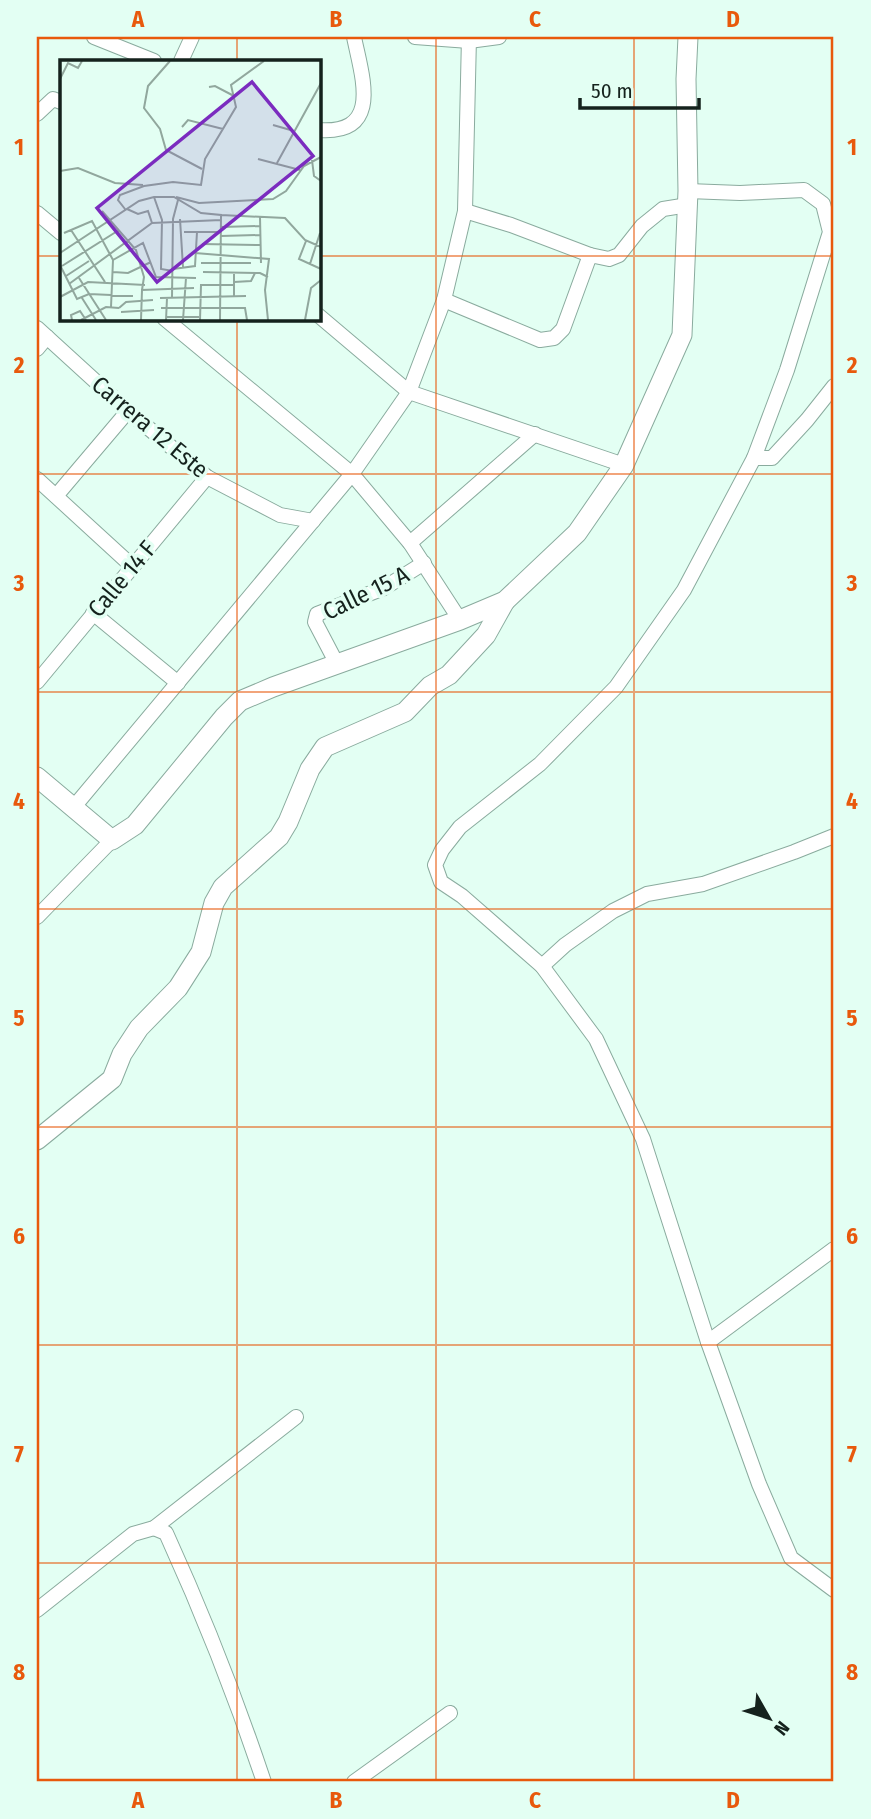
<svg xmlns="http://www.w3.org/2000/svg" width="871" height="1819" font-family="'Fira Sans Condensed',sans-serif">
	<rect width="100%" height="100%" fill="#e3fff3"/>
	<g fill="none" stroke-linecap="round" stroke-linejoin="round">
		<defs>
			<g id="street">
				<polyline points="94,37 154,61"/>
				<polyline points="415,37 469,41 499,37"/>
				<polyline points="181,61 192,37"/>
				<polyline points="37,114 53,99 61,102"/>
				<path d="M 318,130 C 383,135 362,77 354,37"/>
				<polyline points="688,191 740,193 804,190 823,204 830,232 787,370 754,458 684,590 616,687 540,764 460,827 442,850 435,865 441,882 462,896 542,966 596,1039 643,1139 708,1342 759,1484 791,1558 834,1590"/>
				<polyline points="465,211 511,225 590,255"/>
				<polyline points="37,213 61,233"/>
				<polyline points="444,300 540,340 554,338 563,329 590,255 609,259 619,255 642,226 663,209 688,205"/>
				<polyline points="318,315 409,392 624,465"/>
				<polyline points="164,318 352,474 410,543 460,620"/>
				<polyline points="37,328 128,411 207,477 280,515 313,521"/>
				<polyline points="37,349 47,337"/>
				<polyline points="754,458 772,458 807,420 834,386"/>
				<polyline points="37,479 132,566"/>
				<polyline points="56,496 128,411"/>
				<polyline points="410,543 535,434"/>
				<polyline points="93,613 178,683"/>
				<polyline points="337,664 315,622 317,614 384,588 424,563"/>
				<polyline points="37,682 207,477"/>
				<polyline points="73,808 352,474 409,392 444,300 465,211 469,37"/>
				<polyline points="37,917 112,840"/>
				<polyline points="542,966 565,945 613,911 647,894 703,884 794,852 834,836"/>
				<polyline points="708,1342 834,1249"/>
				<path d="M 154,1528 L 166,1533 C 203,1614 236,1698 264,1782"/>
				<polyline points="37,1610 133,1534 154,1528 296,1417"/>
				<polyline points="354,1782 450,1713"/>
			</g>
			<g id="secondary">
				<polyline points="37,777 112,840 135,825 224,717 240,701 273,687 460,620 505,601 577,533 624,465 682,335 688,191 686,79 688,37"/>
				<polyline points="37,1140 112,1079 122,1054 139,1028 178,988 201,952 214,903 223,887 279,837 288,822 310,769 325,747 405,712 430,686 449,675 486,635 505,601"/>
			</g>
		</defs>
		<use href="#street" stroke="#8aab9e" stroke-width="16"/>
		<use href="#secondary" stroke="#8aab9e" stroke-width="21"/>
		<use href="#street" stroke="#fff" stroke-width="14"/>
		<use href="#secondary" stroke="#fff" stroke-width="19"/>
	</g>
	<path fill="none" stroke="#e8590c" stroke-width="2" stroke-opacity="0.55" d="M 237,37 L 237,61M 436,37 L 436,1782M 634,37 L 634,1782M 37,256 L 61,256M 318,256 L 834,256M 237,318 L 237,1782M 37,474 L 834,474M 37,692 L 834,692M 37,909 L 834,909M 37,1127 L 834,1127M 37,1345 L 834,1345M 37,1563 L 834,1563"/>
	<g text-anchor="middle" stroke-width="7" stroke-linejoin="round" paint-order="stroke">
		<g font-size="24" fill="#15221d" stroke="#e3fff3">
			<text transform="translate(150 427) rotate(40)" y="8">Carrera 12 Este</text>
			<text transform="translate(122 579) rotate(-50)" y="8">Calle 14 F</text>
			<text transform="translate(366 593) rotate(-26)" y="8">Calle 15 A</text>
		</g>
	</g>
	<g transform="translate(60 60)">
		<rect width="261" height="261" fill="#e3fff3"/>
		<path fill="none" stroke="#91a79d" stroke-width="2" d="M 110,1 L 88,26 L 84,48 L 100,69 L 106,90 L 142,109M 0,19 L 8,3 L 18,8 L 22,1M 149,27 L 155,26 L 174,36M 213,65 L 234,71M 122,67 L 128,60 L 163,69M 198,99 L 240,110M 252,100 L 254,116 L 261,121M 217,103 L 261,23M 0,111 L 18,108 L 55,123 L 83,125M 94,137 L 102,160 L 101,209 L 113,211M 116,137 L 139,143 L 213,139 L 226,131 L 244,106 L 261,97M 65,149 L 58,140 L 60,135 L 84,126 L 113,122 L 141,125 L 145,99 L 176,47 L 171,25 L 204,1M 67,149 L 78,154 L 88,151 L 92,163M 42,151 L 76,190 L 84,217 L 82,230M 161,155 L 225,158 L 245,180 L 261,187M 200,157 L 201,203M 120,159 L 123,207M 161,167 L 200,166M 11,170 L 45,222M 124,172 L 160,172M 4,173 L 32,161 L 53,200 L 51,247M 161,176 L 200,175M 246,181 L 239,199 L 261,209M 142,184 L 201,185M 0,193 L 79,141 L 94,137 L 114,137 L 141,153 L 161,155 L 160,260M 135,193 L 209,199 L 205,230 L 208,260M 53,200 L 83,183 L 96,217 L 136,218M 141,203 L 191,203M 250,204 L 260,173M 0,205 L 17,239 L 29,234 L 73,236M 2,206 L 59,170M 113,209 L 135,206 L 137,172M 53,212 L 68,213 L 91,202M 143,212 L 200,213 L 208,217M 6,216 L 29,201M 19,218 L 46,260M 174,222 L 191,221 L 195,213M 9,224 L 92,163 L 161,160M 0,237 L 28,222 L 85,225M 174,237 L 174,212M 22,238 L 36,260M 100,238 L 186,236M 112,238 L 113,159 L 118,140M 59,248 L 66,242 L 93,240M 101,248 L 185,248 L 187,260M 61,252 L 94,250M 106,257 L 139,257M 12,260 L 11,255 L 20,251 L 26,260M 21,260 L 46,247 L 59,248M 81,260 L 82,230 L 134,228M 106,260 L 107,238M 123,260 L 126,218M 140,260 L 141,225 L 174,225M 245,260 L 251,228 L 261,220"/>
		<path fill="#7b2cbf" fill-opacity="0.15" stroke="#7b2cbf" stroke-width="3.5" d="M 192,22 L 253,96 L 97,222 L 37,148 Z"/>
		<rect width="261" height="261" fill="none" stroke="#15221d" stroke-width="3.5"/>
	</g>
	<rect width="871" height="1819" fill="none" stroke="#e3fff3" stroke-width="77"/>
	<g transform="translate(769 1718) rotate(129)" stroke="#e3fff3" stroke-width="5" paint-order="stroke">
	<path d="M0-5L12 26L0 18L-12 26Z" fill="#15221d"/>
	<text y="-10" font-size="19" font-weight="bold" text-anchor="middle" fill="#15221d">N</text>
	</g>
	<path d="M580 98v10h119v-10" fill="none" stroke="#15221d" stroke-width="3.5"/>
	<text x="591" y="98" font-size="21" fill="#15221d" stroke="#e3fff3" stroke-width="5" paint-order="stroke">50 m</text>
	<rect x="38" y="38" width="794" height="1742" fill="none" stroke="#e8590c" stroke-width="2.5"/>
	<g font-size="23" text-anchor="middle" font-weight="bold" fill="#e8590c">
		<text x="138" y="27">A</text>
		<text x="336" y="27">B</text>
		<text x="535" y="27">C</text>
		<text x="733" y="27">D</text>
		<text x="19" y="155">1</text>
		<text x="852" y="155">1</text>
		<text x="19" y="373">2</text>
		<text x="852" y="373">2</text>
		<text x="19" y="591">3</text>
		<text x="852" y="591">3</text>
		<text x="19" y="809">4</text>
		<text x="852" y="809">4</text>
		<text x="19" y="1026">5</text>
		<text x="852" y="1026">5</text>
		<text x="19" y="1244">6</text>
		<text x="852" y="1244">6</text>
		<text x="19" y="1462">7</text>
		<text x="852" y="1462">7</text>
		<text x="19" y="1680">8</text>
		<text x="852" y="1680">8</text>
		<text x="138" y="1808">A</text>
		<text x="336" y="1808">B</text>
		<text x="535" y="1808">C</text>
		<text x="733" y="1808">D</text>
	</g>
</svg>
